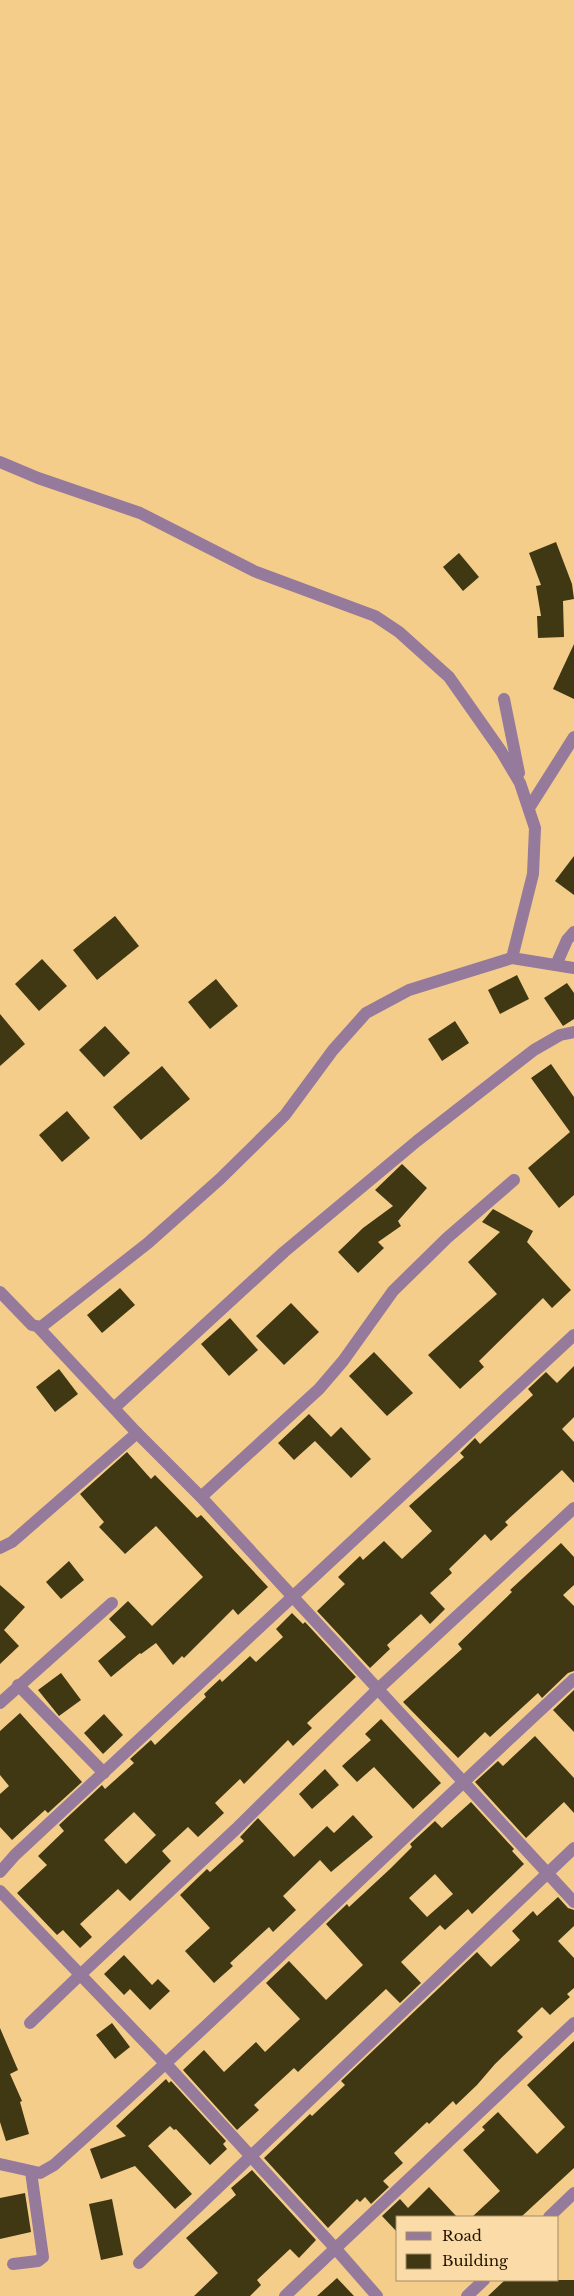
<svg xmlns="http://www.w3.org/2000/svg" width="574" height="2296" font-family="'Libre Baskerville',serif">
	<rect width="100%" height="100%" fill="#f5cd8b"/>
	<g fill="#3f3812" fill-rule="evenodd">
		<polygon points="556,542 572,584 574,599 563,601 564,637 538,638 537,616 541,616 536,586 541,585 529,553"/>
		<polygon points="459,553 479,577 463,591 443,567"/>
		<polygon points="574,644 574,699 553,689"/>
		<polygon points="574,856 574,895 555,881"/>
		<polygon points="115,916 139,946 97,980 73,950"/>
		<polygon points="42,959 67,986 39,1011 15,984"/>
		<polygon points="517,975 529,999 500,1014 488,990"/>
		<polygon points="216,979 238,1006 210,1029 188,1002"/>
		<polygon points="567,983 574,993 574,1019 563,1026 544,998"/>
		<polygon points="0,1014 25,1044 0,1066"/>
		<polygon points="455,1021 469,1043 442,1061 428,1039"/>
		<polygon points="105,1026 130,1053 104,1077 79,1050"/>
		<polygon points="551,1064 574,1097 574,1195 559,1208 528,1168 570,1132 531,1078"/>
		<polygon points="162,1066 190,1099 141,1140 113,1107"/>
		<polygon points="67,1111 90,1138 62,1162 39,1135"/>
		<polygon points="402,1164 427,1188 398,1221 401,1226 378,1242 384,1248 358,1273 338,1252 363,1228 393,1206 375,1190"/>
		<polygon points="493,1209 533,1231 527,1242 571,1290 552,1308 543,1298 479,1361 484,1367 460,1389 428,1355 497,1294 468,1262 500,1232 482,1222"/>
		<polygon points="120,1288 135,1305 102,1333 87,1315"/>
		<polygon points="291,1303 319,1332 284,1365 256,1336"/>
		<polygon points="230,1318 258,1350 229,1376 201,1344"/>
		<polygon points="374,1352 413,1393 387,1416 349,1376"/>
		<polygon points="574,1366 574,1417 562,1429 574,1442 574,1483 562,1470 505,1522 508,1525 491,1541 485,1534 449,1569 452,1573 430,1593 445,1609 430,1624 421,1614 387,1645 390,1649 370,1668 317,1611 345,1584 338,1577 360,1556 363,1560 384,1541 402,1559 432,1531 409,1506 464,1457 460,1453 475,1438 480,1444 533,1395 528,1389 546,1372 557,1383"/>
		<polygon points="59,1369 78,1394 55,1412 36,1387"/>
		<polygon points="309,1414 331,1437 341,1427 371,1459 351,1478 315,1441 294,1460 278,1443"/>
		<polygon points="127,1452 151,1479 155,1475 197,1518 201,1515 268,1587 238,1615 233,1609 184,1658 182,1656 173,1665 156,1643 141,1654 140,1653 111,1677 98,1661 126,1637 109,1619 128,1601 152,1626 203,1577 156,1526 125,1554 99,1527 104,1522 80,1494"/>
		<polygon points="561,1543 574,1557 574,1585 563,1595 574,1606 574,1671 568,1673 542,1698 538,1693 490,1737 485,1732 458,1758 403,1702 462,1649 458,1644 512,1592 510,1590"/>
		<polygon points="69,1561 84,1580 61,1599 46,1582"/>
		<polygon points="0,1585 25,1607 4,1630 19,1646 0,1664"/>
		<path d="M 292,1613 L 303,1624 L 305,1622 L 356,1677 L 307,1723 L 312,1728 L 293,1746 L 288,1740 L 244,1784 L 240,1779 L 215,1803 L 224,1813 L 198,1837 L 188,1827 L 162,1851 L 171,1861 L 130,1901 L 118,1889 L 80,1924 L 92,1937 L 80,1948 L 63,1930 L 57,1935 L 17,1893 L 47,1865 L 38,1856 L 64,1831 L 59,1825 L 102,1785 L 105,1789 L 134,1763 L 130,1759 L 151,1740 L 155,1745 L 206,1697 L 204,1694 L 220,1679 L 222,1682 L 250,1656 L 256,1662 L 283,1637 L 276,1629 ZM 134,1812 L 156,1835 L 126,1864 L 104,1840 Z"/>
		<polygon points="61,1673 81,1700 59,1716 38,1690"/>
		<polygon points="574,1690 574,1732 553,1710"/>
		<polygon points="20,1713 82,1782 48,1813 45,1810 12,1840 0,1827 0,1794 9,1786 0,1775 0,1731"/>
		<polygon points="104,1714 123,1735 103,1754 84,1733"/>
		<polygon points="381,1719 441,1783 413,1809 374,1767 357,1782 342,1766 371,1740 365,1734"/>
		<polygon points="535,1736 574,1778 574,1813 564,1802 526,1838 475,1782 498,1761 503,1766"/>
		<polygon points="325,1769 339,1785 312,1809 299,1794"/>
		<path d="M 471,1802 L 514,1849 L 512,1851 L 524,1864 L 472,1914 L 468,1909 L 445,1930 L 440,1925 L 401,1962 L 421,1983 L 400,2003 L 386,1989 L 298,2072 L 294,2068 L 254,2105 L 259,2110 L 237,2130 L 183,2070 L 204,2050 L 224,2072 L 256,2042 L 265,2052 L 300,2019 L 266,1983 L 289,1961 L 326,2000 L 363,1965 L 326,1924 L 347,1904 L 349,1907 L 390,1869 L 412,1847 L 410,1844 L 435,1821 L 442,1828 ZM 435,1874 L 453,1894 L 427,1917 L 409,1898 Z"/>
		<polygon points="353,1815 373,1837 331,1872 320,1860 283,1896 296,1910 273,1932 269,1927 230,1963 233,1966 214,1983 185,1951 210,1928 180,1895 207,1869 210,1872 244,1841 240,1837 258,1818 294,1857 327,1826 334,1833"/>
		<polygon points="558,1897 568,1908 574,1910 574,1926 558,1941 574,1958 574,1988 567,1994 570,1997 550,2015 542,2007 517,2031 523,2037 495,2064 477,2085 456,2105 453,2101 429,2124 427,2122 394,2153 403,2163 383,2181 389,2187 371,2204 365,2197 360,2202 357,2199 328,2228 264,2158 310,2114 312,2116 345,2085 341,2081 477,1952 491,1967 520,1940 512,1931 533,1911 537,1916"/>
		<polygon points="124,1955 152,1985 158,1979 170,1991 150,2010 130,1989 124,1995 104,1974"/>
		<polygon points="112,2023 130,2047 115,2059 96,2035"/>
		<polygon points="0,2028 18,2070 10,2074 22,2101 20,2102 29,2134 6,2141 0,2122"/>
		<polygon points="574,2041 574,2168 521,2217 472,2217 500,2191 463,2150 485,2130 482,2127 498,2112 537,2154 565,2127 527,2085"/>
		<polygon points="166,2079 169,2083 171,2081 226,2141 223,2144 227,2149 210,2165 176,2129 174,2130 170,2126 148,2146 192,2194 175,2209 135,2166 101,2179 90,2149 126,2136 116,2126"/>
		<polygon points="252,2170 316,2240 299,2258 290,2249 257,2280 261,2285 250,2296 194,2296 218,2273 186,2238 236,2195 231,2188"/>
		<polygon points="429,2187 457,2217 398,2217 398,2233 382,2216 400,2199 408,2208"/>
		<polygon points="25,2193 31,2232 0,2239 0,2198"/>
		<polygon points="112,2199 123,2255 101,2260 89,2204"/>
		<polygon points="337,2278 354,2296 317,2296"/>
		<polygon points="505,2280 574,2280 574,2296 488,2296"/>
	</g>
	<g fill="none" stroke-linecap="round" stroke-linejoin="round">
		<g stroke="#957a9c" stroke-width="12">
			<polyline points="0,462 38,478 140,513 254,571 375,616 399,632 449,677 501,751 520,783 535,828 533,874 512,958"/>
			<polyline points="504,699 519,773"/>
			<polyline points="529,808 574,737"/>
			<polyline points="556,965 567,940 574,932"/>
			<polyline points="39,1328 137,1433 201,1497 574,1902"/>
			<polyline points="114,1408 284,1252 417,1141 534,1050 560,1035 574,1032"/>
			<polyline points="201,1497 319,1389 343,1361 393,1291 447,1238 514,1180"/>
			<polyline points="0,1548 12,1542 137,1433"/>
			<polyline points="18,1685 104,1773"/>
			<polyline points="0,1703 112,1603"/>
			<polyline points="0,1872 15,1855 574,1335"/>
			<polyline points="0,1891 166,2064 335,2248 377,2296"/>
			<polyline points="30,2023 80,1975 236,1829 378,1689 574,1508"/>
			<path d="M 0,2164 L 40,2173 L 54,2165 C 231,2007 399,1840 574,1679"/>
			<polyline points="549,2217 574,2193"/>
			<polyline points="139,2263 574,1848"/>
			<polyline points="13,2264 38,2261 43,2257 31,2172"/>
			<polyline points="285,2296 574,2023"/>
			<polyline points="467,2296 484,2280"/>
		</g>
		<polyline stroke="#957a9c" stroke-width="12" points="0,1292 32,1325 41,1327 148,1243 220,1179 285,1115 333,1050 366,1013 409,990 512,958 574,968"/>
	</g>
	<rect x="396" y="2216" width="162" height="65" fill="#fbdca8" stroke="#a58c65"/>
	<rect x="406" y="2232" width="25" height="8" fill="#957a9c" stroke="#a58c65"/>
	<text x="442" y="2241" font-size="15" fill="#231500">Road</text>
	<rect x="406" y="2254" width="25" height="15" fill="#3f3812" stroke="#a58c65"/>
	<text x="442" y="2266" font-size="15" fill="#231500">Building</text>
</svg>
